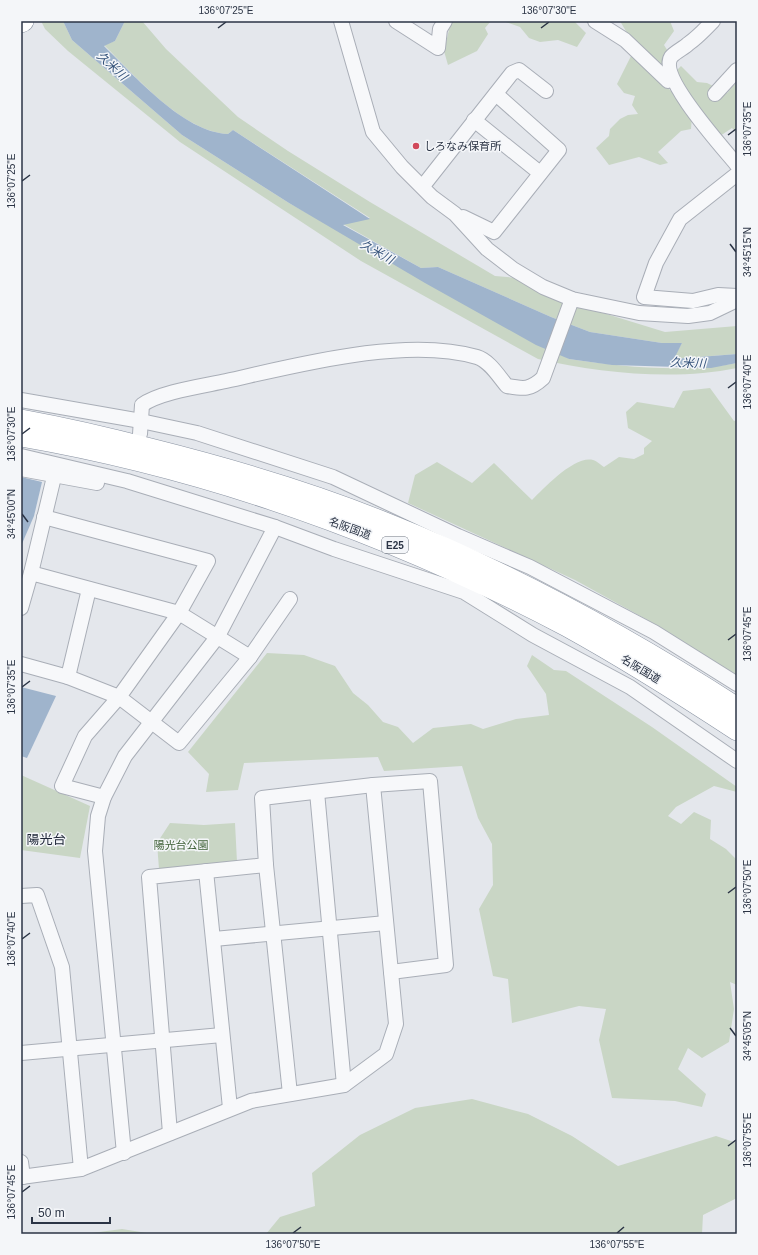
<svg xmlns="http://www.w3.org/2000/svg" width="758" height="1255" font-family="Helvetica,'Noto Sans JP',sans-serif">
	<rect width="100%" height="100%" fill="#e4e7ec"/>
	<g fill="#c9d6c5">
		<path d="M 41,21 L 63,21 L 72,40 L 182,135 L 289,203 L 569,359 C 622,367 685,373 737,363 L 737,368 C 675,381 600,373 538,359 L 361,261 L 180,142 L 68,51 L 45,29 Z"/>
		<path d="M 125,21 L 142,21 L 166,49 L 238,117 L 288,151 L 370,202 L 495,276 L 518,278 L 561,300 L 665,332 L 737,326 L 737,354 L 673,359 L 682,343 L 662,343 L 590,332 L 551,317 L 438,267 L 421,268 L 343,224 L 370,218 L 233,130 L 228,134 C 183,132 135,76 104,45 L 115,41 Z"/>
		<polygon points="451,21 491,21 485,28 488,34 477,51 448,65 444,51"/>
		<polygon points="503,21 574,21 586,33 577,47 558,40 540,42 529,38 520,27"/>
		<polygon points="620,21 670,21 674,31 664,45 669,53 664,69 630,38"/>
		<polygon points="631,56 678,97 692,116 691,129 681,131 658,152 668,163 660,165 639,157 609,165 596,148 609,136 610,129 620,119 628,115 638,114 632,105 635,96 624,93 617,84"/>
		<polygon points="681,66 697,82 707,83 727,93 735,84 737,85 737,134 732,128 720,136 700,111 676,71"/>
		<path d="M 710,388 L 734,421 L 737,420 L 737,676 L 662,628 L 575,580 L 408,503 L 415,475 L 437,462 L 472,483 L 494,463 L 532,500 C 544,488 575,455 593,460 C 597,461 601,465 604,467 L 619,457 L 634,459 L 644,454 L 644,448 L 652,441 L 628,428 L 626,412 L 637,402 L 674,408 L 683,391 Z"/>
		<polygon points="267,653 304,655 335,666 353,693 368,705 383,722 398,727 413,743 433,728 471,724 483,729 516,719 549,715 546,694 527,666 532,655 554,670 566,671 652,727 737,787 737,792 714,786 676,807 668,816 681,824 694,812 711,820 710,839 726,849 737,860 737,985 730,982 734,1009 729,1042 702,1058 688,1048 678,1069 706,1094 702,1107 675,1101 612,1098 599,1040 606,1009 579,1006 512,1023 508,979 493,976 479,909 493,885 492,844 478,818 462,766 384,771 378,757 244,763 238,790 206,792 209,774 188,752"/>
		<polygon points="21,775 90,806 80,858 21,850"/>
		<polygon points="170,823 204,825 235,823 237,862 159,869 157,843"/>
		<polygon points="472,1099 528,1114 572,1136 618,1166 716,1136 737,1143 737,1198 703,1215 702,1234 266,1234 280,1217 315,1206 312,1173 360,1135 415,1108"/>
		<polygon points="122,1229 153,1234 84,1234"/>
	</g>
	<g fill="#9fb4cc">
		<path d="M 63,21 L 125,21 L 115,41 L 104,46 C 135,76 183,132 228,134 L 233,130 L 370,219 L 343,225 L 421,268 L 438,267 L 551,317 L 590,332 L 662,343 L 682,343 L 674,359 L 737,354 L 737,363 L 711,368 L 612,365 L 569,359 L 536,345 L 425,283 L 289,203 L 182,135 L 72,40 Z"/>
		<polygon points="21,477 42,482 34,516 21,546"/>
		<polygon points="21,687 56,696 27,758 21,756"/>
	</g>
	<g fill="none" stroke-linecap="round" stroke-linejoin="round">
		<defs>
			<g id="minor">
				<polyline points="341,21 373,132 402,167 432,197 455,214 487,249 513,269 543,287 572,299 639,313 688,316 710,313 737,300"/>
				<polyline points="396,21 438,48 440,29 445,21"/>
				<polyline points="595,21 625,40 668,81"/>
				<path d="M 713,21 C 705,29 698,37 688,44 C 684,48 675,52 671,57 C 658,77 724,149 737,165"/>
				<polyline points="715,94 737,70"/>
				<polyline points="474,120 540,173"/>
				<polyline points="737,174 680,219 656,263 644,297 693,301 718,295 737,296"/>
				<polyline points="423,186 512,73 519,70 546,91"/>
				<polyline points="463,217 494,232 559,150 496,94"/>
				<polyline points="21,400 141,421 197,433 333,477 458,536 530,567 654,632 737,684"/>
				<path d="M 140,434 L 142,405 C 160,392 203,386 226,381 C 298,365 406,336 477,357 C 490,361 499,377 507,386 C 524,389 530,390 543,378 L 572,299"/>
				<polyline points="21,456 127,481 275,527 334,549 464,592 533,635 630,687 737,761"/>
				<polyline points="21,469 97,483"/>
				<polyline points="44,517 208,561 179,613 119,697 85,736 62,786 104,797"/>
				<polyline points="31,573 53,481"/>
				<polyline points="21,608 31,573 179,613 250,657"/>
				<polyline points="21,664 68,677 119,697 179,743 250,657 290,599"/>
				<polyline points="68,677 89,589"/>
				<polyline points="317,792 344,1085"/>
				<polyline points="266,865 290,1094"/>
				<polyline points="206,871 230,1108"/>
				<polyline points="21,896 37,895 62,967 81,1169"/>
				<polyline points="214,939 386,923"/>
				<polyline points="21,1053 222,1035"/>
				<polyline points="170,1133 149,877 266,865 262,798 373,785 430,781 446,965 391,972"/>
				<polyline points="124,1153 95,851 98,816 104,797 125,756 218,636 275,527"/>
				<polyline points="21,1162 23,1177"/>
				<polyline points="21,1177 81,1169 251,1101 344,1085 386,1054 396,1024 373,785"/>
			</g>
			<g id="highway">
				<polyline points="21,22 23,21"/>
				<path d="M 21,420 C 65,428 108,438 150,449 C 230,469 309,492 385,523 C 508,572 625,636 737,708"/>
				<path d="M 21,436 C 211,469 396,536 567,626 C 625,658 682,694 737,730"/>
			</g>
		</defs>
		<use href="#minor" stroke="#a9aeb7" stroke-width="16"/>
		<use href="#highway" stroke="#8b94a3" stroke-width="22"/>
		<use href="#minor" stroke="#f7f8fa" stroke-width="14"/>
		<use href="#highway" stroke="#fff" stroke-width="21"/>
	</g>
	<path fill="none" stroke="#2b3445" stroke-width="1.5" d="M 218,28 L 226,22M 541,28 L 549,22M 728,135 L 736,129M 22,181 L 30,175M 730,244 L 736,252M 728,388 L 736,382M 22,434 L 30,428M 22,514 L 28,522M 728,640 L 736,634M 22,687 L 30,681M 728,893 L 736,887M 22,939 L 30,933M 730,1028 L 736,1036M 728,1146 L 736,1140M 22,1192 L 30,1186M 293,1233 L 301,1227M 617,1233 L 624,1227"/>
	<circle fill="#d1495b" stroke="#f4f6f9" stroke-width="1.5" cx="416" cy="146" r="4"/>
	<g text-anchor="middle" stroke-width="3" stroke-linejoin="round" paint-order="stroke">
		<rect fill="#f4f6f9" stroke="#676e7b" stroke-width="1" x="382" y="537" width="26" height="16" rx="3"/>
		<g font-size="10" font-weight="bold" fill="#2b3445">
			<text x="395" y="549">E25</text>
		</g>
		<g font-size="11" fill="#2b3445" stroke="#f4f6f9" text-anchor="start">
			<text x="424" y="150">しろなみ保育所</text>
		</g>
		<g font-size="11" fill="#2b3445" stroke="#f4f6f9">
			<text transform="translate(350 528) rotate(20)" y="4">名阪国道</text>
			<text transform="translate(641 669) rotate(31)" y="4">名阪国道</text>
		</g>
		<g font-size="11" fill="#3f6138" stroke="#f4f6f9">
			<text x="181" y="849">陽光台公園</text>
		</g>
		<g font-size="12" font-style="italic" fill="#34527a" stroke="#f4f6f9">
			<text transform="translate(112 66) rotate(43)" y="4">久米川</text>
			<text transform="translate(377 252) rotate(29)" y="4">久米川</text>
			<text transform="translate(688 363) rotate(2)" y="4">久米川</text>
		</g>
		<g font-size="13" fill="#1d2536" stroke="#f4f6f9">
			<text x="46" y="844">陽光台</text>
		</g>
	</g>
	<rect width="758" height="1255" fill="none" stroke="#f4f6f9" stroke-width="44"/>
	<path d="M32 1217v6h78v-6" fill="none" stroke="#2b3445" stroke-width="2"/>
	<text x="38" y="1217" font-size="12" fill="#2b3445" stroke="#f4f6f9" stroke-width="3" paint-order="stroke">50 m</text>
	<rect x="22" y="22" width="714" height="1211" fill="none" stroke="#2b3445" stroke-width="1.5"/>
	<g font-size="10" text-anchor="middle" fill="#2b3445">
		<text x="226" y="14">136°07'25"E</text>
		<text x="549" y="14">136°07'30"E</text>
		<text transform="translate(747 129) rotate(-90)" y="4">136°07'35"E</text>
		<text transform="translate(11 181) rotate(-90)" y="4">136°07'25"E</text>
		<text transform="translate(747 252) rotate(-90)" y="4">34°45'15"N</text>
		<text transform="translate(747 382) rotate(-90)" y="4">136°07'40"E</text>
		<text transform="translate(11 434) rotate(-90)" y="4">136°07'30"E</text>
		<text transform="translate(11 514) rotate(-90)" y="4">34°45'00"N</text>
		<text transform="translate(747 634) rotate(-90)" y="4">136°07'45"E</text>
		<text transform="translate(11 687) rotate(-90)" y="4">136°07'35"E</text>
		<text transform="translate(747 887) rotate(-90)" y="4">136°07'50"E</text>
		<text transform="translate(11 939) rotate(-90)" y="4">136°07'40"E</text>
		<text transform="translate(747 1036) rotate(-90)" y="4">34°45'05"N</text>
		<text transform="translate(747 1140) rotate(-90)" y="4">136°07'55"E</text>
		<text transform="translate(11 1192) rotate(-90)" y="4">136°07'45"E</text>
		<text x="293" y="1248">136°07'50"E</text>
		<text x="617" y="1248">136°07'55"E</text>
	</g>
</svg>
